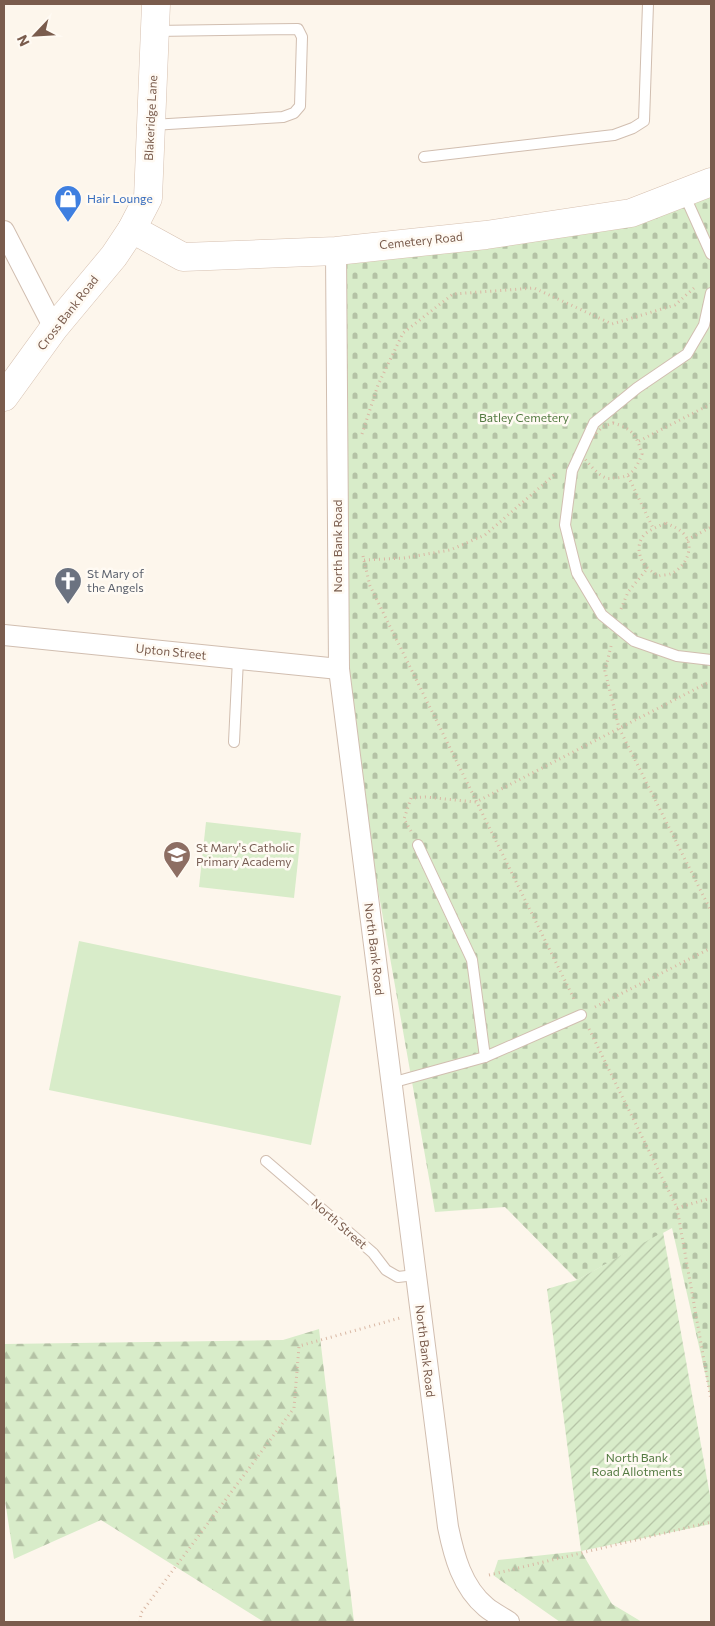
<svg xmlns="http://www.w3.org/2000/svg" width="715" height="1626" font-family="Commissioner,sans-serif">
	<defs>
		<pattern id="forest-firs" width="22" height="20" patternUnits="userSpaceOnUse" patternTransform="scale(1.25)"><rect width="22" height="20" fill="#d8ecc9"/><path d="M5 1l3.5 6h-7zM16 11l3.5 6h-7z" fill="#b4c2a5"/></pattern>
		<pattern id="cemetery-stones" width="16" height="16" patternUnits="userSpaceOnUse" patternTransform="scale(1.25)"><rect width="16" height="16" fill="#d8ecc9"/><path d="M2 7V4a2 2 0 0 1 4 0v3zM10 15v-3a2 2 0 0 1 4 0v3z" fill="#b4c2a5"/></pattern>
		<pattern id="garden-furrows" width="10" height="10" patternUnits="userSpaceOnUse" patternTransform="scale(1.25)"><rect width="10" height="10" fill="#d8ecc9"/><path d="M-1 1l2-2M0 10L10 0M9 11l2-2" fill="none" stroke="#b4c2a5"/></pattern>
	</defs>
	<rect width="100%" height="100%" fill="#fdf6ec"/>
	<g fill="#d8ecc9">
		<polygon points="206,822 301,833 294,898 199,887"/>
		<polygon points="79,941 341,996 311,1145 49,1090"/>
	</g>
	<g fill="url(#forest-firs)">
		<polygon points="319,1329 354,1622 264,1622 101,1520 14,1559 4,1494 4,1344 283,1340"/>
		<polygon points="581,1551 612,1604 642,1622 560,1622 493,1575 498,1560"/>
	</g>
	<polygon fill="url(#cemetery-stones)" points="711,182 711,1399 672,1228 577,1280 505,1207 435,1212 339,669 336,251 486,235"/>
	<polygon fill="url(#garden-furrows)" points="663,1232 711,1501 711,1524 581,1551 547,1289 577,1280"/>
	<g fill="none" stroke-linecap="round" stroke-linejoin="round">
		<defs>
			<g id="lane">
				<polyline points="152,125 283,117 294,113 300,106 302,37 298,29 155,31"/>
				<polyline points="424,157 614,135 633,128 644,121 648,4"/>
				<polyline points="684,194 711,254"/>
				<polyline points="711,293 704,325 687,354 637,388 594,423 572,471 565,525 577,573 602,615 634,641 677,656 711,660"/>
				<polyline points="234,742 238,659"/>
				<polyline points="418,845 472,960 485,1057"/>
				<polyline points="391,1083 485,1057 581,1015"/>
				<polyline points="266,1161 373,1253 386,1270 398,1277 415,1275"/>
			</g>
			<g id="street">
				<polyline points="4,231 54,328"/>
				<path d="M 336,251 L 339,669 L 448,1527 C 454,1556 462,1587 486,1607 C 493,1613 502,1617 509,1622"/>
				<polyline points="4,635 339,669"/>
			</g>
			<g id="secondary">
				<polyline points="132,229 183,257 336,251 486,235 631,213 711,182"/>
				<polyline points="4,397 54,328 114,256 132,229 148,198 156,4"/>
			</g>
		</defs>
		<use href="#lane" stroke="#d1beb0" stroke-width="12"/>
		<use href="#street" stroke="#d1beb0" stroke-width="22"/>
		<use href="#secondary" stroke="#d6c0b0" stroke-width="29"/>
		<g stroke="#d9b8a5" stroke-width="3" stroke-dasharray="1 4" stroke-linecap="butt">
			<path d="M 613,423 C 632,428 637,436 642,454 C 637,468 631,478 614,478 C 612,478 609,479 606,478 C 596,474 587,461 580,453 L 602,427 Z"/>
			<polyline points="362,434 378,385 403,333 453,294 534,288 612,324 675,305 694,288"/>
			<polyline points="639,441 711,404"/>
			<polyline points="628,476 653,528"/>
			<path d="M 666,523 C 672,526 678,528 683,533 C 696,546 686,568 670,574 C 667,575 662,575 659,576 C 647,569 640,563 639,549 C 639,543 641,538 645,534 C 651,529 659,526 666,523 Z"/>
			<polyline points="687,540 711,527"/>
			<polyline points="363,556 370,586 574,999"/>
			<polyline points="364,560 404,558 450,550 485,535 554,475"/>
			<polyline points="621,609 628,592 647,569"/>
			<polyline points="611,646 605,671 619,728 711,911"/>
			<polyline points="411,831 404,819 411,798 425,797 476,802 711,681"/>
			<polyline points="595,1007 711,948"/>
			<polyline points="589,1029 677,1208 711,1400"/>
			<polyline points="677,1208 711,1198"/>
			<polyline points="489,1575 711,1522"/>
			<polyline points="140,1622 141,1613 294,1408 299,1346 400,1318"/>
		</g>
		<use href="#lane" stroke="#fff" stroke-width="10"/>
		<use href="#street" stroke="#fff" stroke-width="20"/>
		<use href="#secondary" stroke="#fff" stroke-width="28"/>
	</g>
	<defs>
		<symbol id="shop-pin" viewBox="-11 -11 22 30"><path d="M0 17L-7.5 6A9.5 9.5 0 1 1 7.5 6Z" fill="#3f7fe0" stroke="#fffaf3"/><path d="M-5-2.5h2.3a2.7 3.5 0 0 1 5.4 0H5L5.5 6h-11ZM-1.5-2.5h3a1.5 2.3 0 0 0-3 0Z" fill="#fff"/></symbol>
		<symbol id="church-pin" viewBox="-11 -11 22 30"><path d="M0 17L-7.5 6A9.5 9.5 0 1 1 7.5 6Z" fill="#6b7280" stroke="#fffaf3"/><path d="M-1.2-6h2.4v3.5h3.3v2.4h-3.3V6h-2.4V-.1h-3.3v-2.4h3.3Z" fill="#fff"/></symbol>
		<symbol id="school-pin" viewBox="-11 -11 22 30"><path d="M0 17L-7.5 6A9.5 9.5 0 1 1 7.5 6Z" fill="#8d6e63" stroke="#fffaf3"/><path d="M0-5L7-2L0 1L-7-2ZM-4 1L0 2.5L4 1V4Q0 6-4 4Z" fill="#fff"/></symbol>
	</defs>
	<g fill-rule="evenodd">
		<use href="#shop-pin" x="52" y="183" width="32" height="43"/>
		<use href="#church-pin" x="52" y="565" width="32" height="43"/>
		<use href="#school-pin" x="161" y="839" width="32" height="43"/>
	</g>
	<g text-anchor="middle" stroke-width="5" stroke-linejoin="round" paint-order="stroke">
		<g font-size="12" fill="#7a5c4d" stroke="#fffaf3">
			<text transform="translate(151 118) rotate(-87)" y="4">Blakeridge Lane</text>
			<text transform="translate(421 241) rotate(-6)" y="4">Cemetery Road</text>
			<text transform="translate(68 313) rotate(-52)" y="4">Cross Bank Road</text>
			<text transform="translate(338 546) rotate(-90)" y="4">North Bank Road</text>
			<text transform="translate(171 652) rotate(6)" y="4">Upton Street</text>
			<text transform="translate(374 949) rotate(83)" y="4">North Bank Road</text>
			<text transform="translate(339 1224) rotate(41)" y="4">North Street</text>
			<text transform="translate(425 1351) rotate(83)" y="4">North Bank Road</text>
		</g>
		<g font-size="12" fill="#366cbe" stroke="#fffaf3" text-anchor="start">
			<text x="87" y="203">Hair Lounge</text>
		</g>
		<g font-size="12" fill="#537a41" stroke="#fffaf3">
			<text x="524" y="422">Batley Cemetery</text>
			<text x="637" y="1462">North Bank<tspan x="637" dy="14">Road Allotments</tspan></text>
		</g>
		<g font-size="12" fill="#5b616d" stroke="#fffaf3" text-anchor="start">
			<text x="87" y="578">St Mary of<tspan x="87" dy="14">the Angels</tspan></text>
		</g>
		<g font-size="12" fill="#785e54" stroke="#fffaf3" text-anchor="start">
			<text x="196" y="852">St Mary's Catholic<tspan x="196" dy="14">Primary Academy</tspan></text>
		</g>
	</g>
	<rect width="715" height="1626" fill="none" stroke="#7a5c4d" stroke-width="10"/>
	<g transform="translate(35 35) rotate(245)" stroke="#fffaf3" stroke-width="4" paint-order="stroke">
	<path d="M0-4L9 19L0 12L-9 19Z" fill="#7a5c4d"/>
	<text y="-8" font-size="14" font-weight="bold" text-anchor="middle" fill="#7a5c4d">N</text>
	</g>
</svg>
